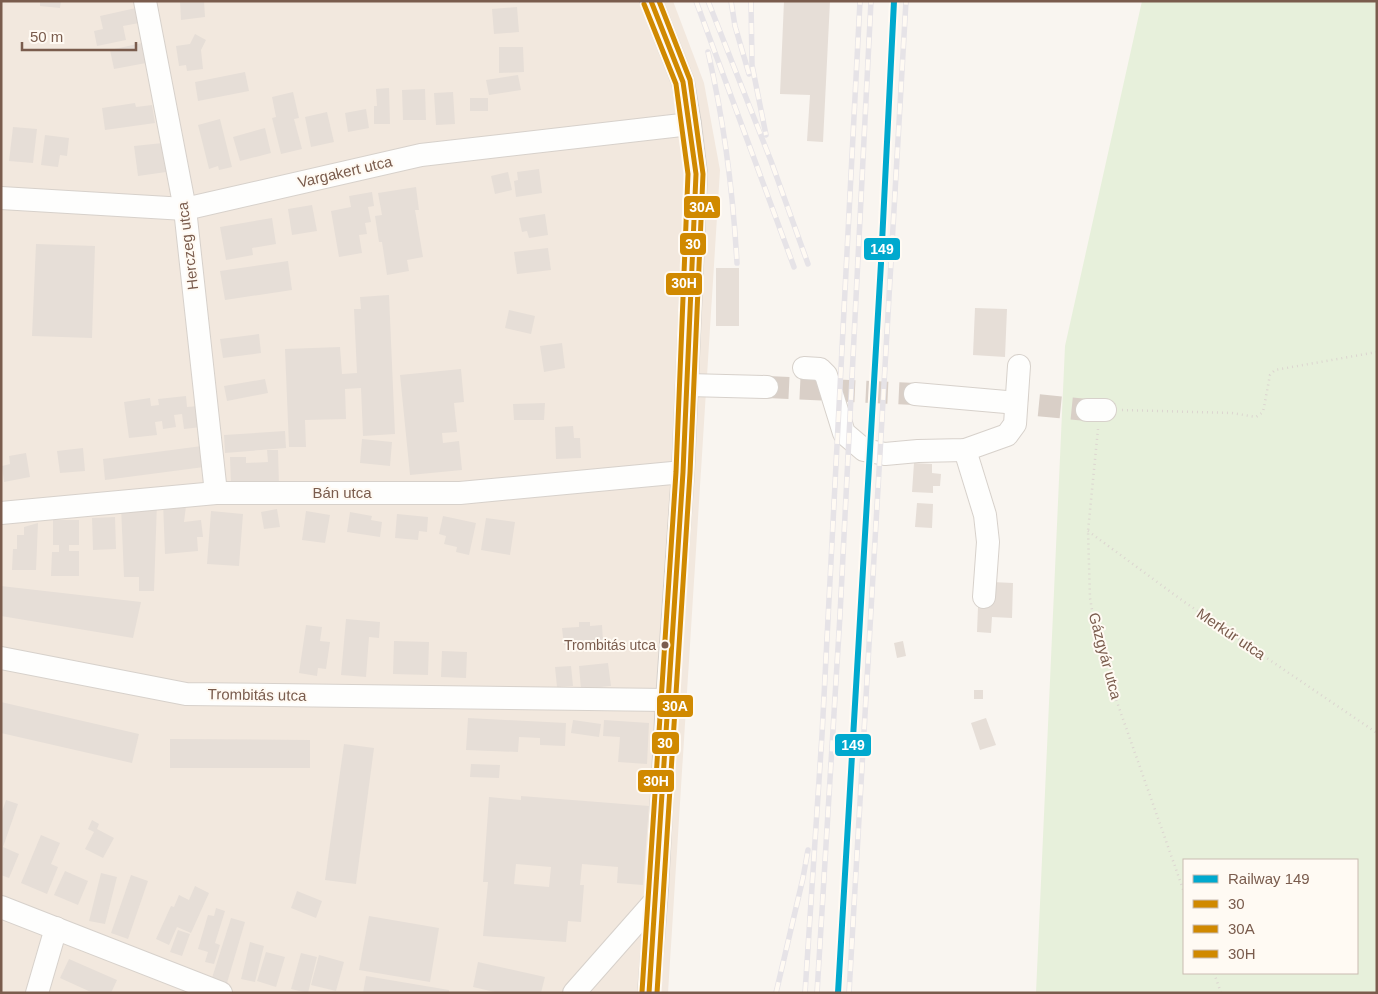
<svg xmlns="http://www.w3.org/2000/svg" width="1378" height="994" font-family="Arial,sans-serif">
	<rect width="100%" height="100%" fill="#f9f5f0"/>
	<polygon fill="#f2e8de" points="1,1 673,1 704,83 720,170 668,993 1,993"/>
	<path fill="#e7f0db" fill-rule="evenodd" d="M 1142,1 L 1377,1 L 1377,993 L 1036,993 L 1065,346 ZM 1184,860 L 1357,860 L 1357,973 L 1184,973 Z"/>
	<g fill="#e6ded7" fill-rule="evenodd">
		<polygon points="40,1 61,1 60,8 40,6"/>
		<polygon points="180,1 204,1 205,17 181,20"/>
		<polygon points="784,1 830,1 823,142 807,141 810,95 780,94"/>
		<polygon points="517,7 519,32 494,34 492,9"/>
		<polygon points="136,8 139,23 123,26 126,40 97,46 94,31 103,29 100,16"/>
		<polygon points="195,34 206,40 201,50 203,69 187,71 186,65 179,66 176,46 190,44"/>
		<polygon points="142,43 146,63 114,69 110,50"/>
		<polygon points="499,47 523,47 524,72 499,73"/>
		<polygon points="245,72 249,91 198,101 195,82"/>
		<polygon points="518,75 521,90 489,95 486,80"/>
		<polygon points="389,88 390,124 374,124 374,106 377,106 376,89"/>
		<polygon points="425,89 426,120 403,120 402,90"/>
		<polygon points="293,92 299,118 294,119 302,149 281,154 272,118 276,117 272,97"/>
		<polygon points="453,92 455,124 436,125 434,93"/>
		<rect x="470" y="98" width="18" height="13"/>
		<polygon points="135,103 136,107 152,105 155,123 105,130 102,108"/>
		<polygon points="366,109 369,128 348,132 345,113"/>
		<polygon points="327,112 334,142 311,147 305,117"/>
		<polygon points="220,119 232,167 219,170 218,166 209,169 198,125"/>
		<polygon points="13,127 37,129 33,163 9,161"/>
		<polygon points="265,128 271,153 240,161 233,137"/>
		<polygon points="45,135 69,138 67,156 60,155 58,167 41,165"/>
		<polygon points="163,143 166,172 138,176 134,146"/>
		<polygon points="539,169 542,193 516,197 514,181 518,180 517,172"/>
		<polygon points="508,172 512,190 495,194 491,176"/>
		<polygon points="416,187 419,210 415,210 423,257 407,260 409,271 387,275 382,242 379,242 375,216 382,215 378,193"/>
		<polygon points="372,192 374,206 368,207 371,222 365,223 367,234 359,235 362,253 339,257 331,211 351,207 349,196"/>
		<polygon points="312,205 317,231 292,235 288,209"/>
		<polygon points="545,214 548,235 529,238 527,231 522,232 519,218"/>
		<polygon points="272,218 276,244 252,248 253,255 226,260 220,227"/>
		<polygon points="36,244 95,246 92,338 32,336"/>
		<polygon points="548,248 551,270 517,274 514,252"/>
		<polygon points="288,261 292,290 225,300 220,271"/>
		<rect x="716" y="268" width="23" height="58"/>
		<polygon points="389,295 395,434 363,436 361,388 345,389 346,419 305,420 306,447 289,447 285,349 340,347 342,374 357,373 354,309 361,309 360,297"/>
		<polygon points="975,308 1007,309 1005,357 973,355"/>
		<polygon points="509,310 535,316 531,334 505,328"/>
		<polygon points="259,334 261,353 223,358 220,339"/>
		<polygon points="562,343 565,368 544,372 540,346"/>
		<polygon points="461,369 464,402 454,403 457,432 442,433 443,443 459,441 462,470 410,475 400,375"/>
		<polygon points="265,379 268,393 227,401 224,386"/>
		<polygon points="186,396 187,407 199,406 201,427 184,429 182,414 174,415 176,427 163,429 162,421 155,422 157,435 129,438 124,402 150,398 151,406 159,405 158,399"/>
		<polygon points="545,403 544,420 514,420 513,404"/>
		<polygon points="573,426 574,438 580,438 581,458 556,459 555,427"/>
		<polygon points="285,431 286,448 225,453 224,435"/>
		<polygon points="362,439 392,442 390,466 360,463"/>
		<polygon points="202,446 204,467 105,480 103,459"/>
		<polygon points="83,448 85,471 60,473 57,451"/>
		<polygon points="267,450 278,450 279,486 231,486 230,457 246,457 246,463 268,462"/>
		<polygon points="26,453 30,477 4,482 2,466 10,464 9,456"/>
		<polygon points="914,463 932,464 932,473 941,474 940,486 933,486 933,493 912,492"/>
		<polygon points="157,502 154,591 139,591 139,577 124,577 121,506"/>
		<polygon points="163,502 186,506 184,522 201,520 203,537 197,537 198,551 165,554"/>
		<polygon points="917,503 933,504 932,528 915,527"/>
		<polygon points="277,509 280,527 264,529 261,512"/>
		<polygon points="211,511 243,514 239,566 207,564"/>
		<polygon points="306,511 330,515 325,543 302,540"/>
		<polygon points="350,512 372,516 371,520 382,522 380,537 347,532"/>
		<polygon points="397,514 428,517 427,532 419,531 418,540 395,538"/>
		<polygon points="443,516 476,523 469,555 456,552 457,547 444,544 446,536 439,534"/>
		<polygon points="115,517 116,549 93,550 92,518"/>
		<polygon points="486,518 515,522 510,555 481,550"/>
		<polygon points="53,520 79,520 79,545 69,545 69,551 79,551 79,576 51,576 52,552 59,552 59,545 53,545"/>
		<polygon points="38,523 36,570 12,570 13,549 17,549 17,535 24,535 24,527"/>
		<polygon points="992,582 1013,583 1012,618 992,617 991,633 977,632 978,607 991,607"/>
		<polygon points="1,586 141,602 133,638 1,616"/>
		<polygon points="346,619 380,622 379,638 369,637 366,677 341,675"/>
		<polygon points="579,622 590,622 590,626 602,625 603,641 564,645 562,628 579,627"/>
		<polygon points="306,625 322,627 320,641 330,642 326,669 318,668 317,676 299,673"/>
		<polygon points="394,641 429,642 428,675 393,674"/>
		<polygon points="903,641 906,656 897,658 894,643"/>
		<polygon points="442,651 467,652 466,678 441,677"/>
		<polygon points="608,663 611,686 581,689 579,666"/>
		<polygon points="571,666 573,686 557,687 555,667"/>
		<rect x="974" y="690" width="9" height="9"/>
		<polygon points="1,702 139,734 132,763 1,733"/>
		<polygon points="468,718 566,723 565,746 540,745 540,738 519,737 518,752 466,750"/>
		<polygon points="986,718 996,745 980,750 971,723"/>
		<polygon points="573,720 601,724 599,737 571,733"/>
		<polygon points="604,720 649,723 647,764 618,762 620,737 603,736"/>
		<polygon points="170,739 310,740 310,768 170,768"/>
		<polygon points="344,744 374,748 356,884 325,880"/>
		<polygon points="471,764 500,765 499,778 470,777"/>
		<path d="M 521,796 L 649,806 L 643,885 L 617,883 L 618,867 L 582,864 L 580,885 L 584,885 L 581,922 L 568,921 L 566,942 L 483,936 L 488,882 L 483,882 L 489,797 L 521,800 ZM 516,864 L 551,867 L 549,887 L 514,884 Z"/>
		<polygon points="6,800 18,804 3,847 19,854 9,878 1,875 1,815"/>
		<polygon points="92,820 99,824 97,829 114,838 103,858 85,849 94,832 88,829"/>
		<polygon points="41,835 60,843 51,864 58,867 47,894 21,883"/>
		<polygon points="65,871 88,881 78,905 54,895"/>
		<polygon points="101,873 117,877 105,924 89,921"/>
		<polygon points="131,875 148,881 128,939 111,933"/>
		<polygon points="195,886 209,893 191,933 177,927 169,945 156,939 171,906 174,907 179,895 189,900"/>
		<polygon points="297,891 322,901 316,918 291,908"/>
		<polygon points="216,908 225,911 215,943 220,945 214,964 205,962 208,952 198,949 208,915 214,916"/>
		<polygon points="369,916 439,928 430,982 359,970"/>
		<polygon points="231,918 245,922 227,983 212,978"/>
		<polygon points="178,930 190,934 182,956 170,952"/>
		<polygon points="250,942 264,946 255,982 241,979"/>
		<polygon points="266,952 285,957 276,987 257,981"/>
		<polygon points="301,953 317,957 308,993 291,989"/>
		<polygon points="319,955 344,962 336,991 311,985"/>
		<polygon points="69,959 117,980 111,993 93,993 60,978"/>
		<polygon points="478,962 545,977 541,993 499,993 473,987"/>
		<polygon points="366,976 449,990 449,993 363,993"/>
	</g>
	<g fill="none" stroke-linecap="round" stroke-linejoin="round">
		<g stroke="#d9cfc7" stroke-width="22" stroke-dasharray="22 11" stroke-linecap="butt">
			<polyline points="767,387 915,394"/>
			<polyline points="1006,402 1087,410"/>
		</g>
		<defs>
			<g id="minor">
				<polyline points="145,1 185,209 216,493"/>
				<polyline points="1,198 185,209 421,155 690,124"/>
				<polyline points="804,368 820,369 826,375 844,433 864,450 885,454 918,451 965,450 1007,435 1015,424 1019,366"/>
				<polyline points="688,385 767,387"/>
				<polyline points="915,394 1006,402"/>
				<polyline points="1087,410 1105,410"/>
				<polyline points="965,450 985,515 988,542 984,597"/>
				<polyline points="1,513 216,493 460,493 683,472"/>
				<polyline points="1,658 186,694 667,700"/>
				<polyline points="1,907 221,993"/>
				<polyline points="37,993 56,928"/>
				<polyline points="574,993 656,900"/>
				<polyline points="649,993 657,889 667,700 683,472 696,174 690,124 683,82 651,1"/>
			</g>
		</defs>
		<use href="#minor" stroke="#d7d1cb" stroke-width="24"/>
		<g stroke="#dcd5d0" stroke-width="2.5" stroke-dasharray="1 4" stroke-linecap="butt">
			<polyline points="1122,410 1232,413 1256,417 1263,412 1270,375 1275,370 1377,352"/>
			<polyline points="1098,429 1088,531 1090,598 1096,633 1111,685 1184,892"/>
			<polyline points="1088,531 1183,601 1377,733"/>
			<polyline points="1214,973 1221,993"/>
		</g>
		<use href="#minor" stroke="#fefefd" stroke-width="22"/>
		<defs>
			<g id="rail">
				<polyline points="696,1 794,267"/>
				<polyline points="708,1 771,161 808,264"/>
				<polyline points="731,1 735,26 749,74"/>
				<polyline points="751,1 752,65 766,135"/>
				<path d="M 708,52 C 724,121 733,192 737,263"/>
				<polyline points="776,993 803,878 808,850"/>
				<polyline points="805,993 822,735 860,1"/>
				<polyline points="817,993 840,615 871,1"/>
				<polyline points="849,993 906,1"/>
			</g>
		</defs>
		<use href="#rail" stroke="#e6e3e7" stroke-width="5.5"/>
		<use href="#rail" stroke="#fffaf3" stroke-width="4" stroke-dasharray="11" stroke-linecap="butt"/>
		<defs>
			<polyline id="bus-1" points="649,993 683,472 696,174 683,82 651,1"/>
			<polyline id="bus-2" points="657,993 690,473 703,174 690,80 659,1"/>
			<polyline id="bus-3" points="642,992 676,472 688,174 676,84 644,4"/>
		</defs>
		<use href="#bus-1" stroke="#fffaf3" stroke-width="9"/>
		<use href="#bus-2" stroke="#fffaf3" stroke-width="9"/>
		<use href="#bus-3" stroke="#fffaf3" stroke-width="9"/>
		<use href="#bus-1" stroke="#d08900" stroke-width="5"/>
		<use href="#bus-2" stroke="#d08900" stroke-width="5"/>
		<use href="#bus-3" stroke="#d08900" stroke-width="5"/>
		<defs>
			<polyline id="rail-1" points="838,993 881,263 894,1"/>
		</defs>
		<use href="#rail-1" stroke="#fffaf3" stroke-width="10"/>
		<use href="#rail-1" stroke="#00a9ce" stroke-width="6"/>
	</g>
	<circle fill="#7a5c4d" stroke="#fffaf3" stroke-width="2" cx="665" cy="645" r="4.5"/>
	<g text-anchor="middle" stroke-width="4" stroke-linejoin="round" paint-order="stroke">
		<g font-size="14" fill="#7a5c4d" stroke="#fffaf3" text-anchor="end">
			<text x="656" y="650">Trombitás utca</text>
		</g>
		<g font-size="15" fill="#7a5c4d" stroke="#fffaf3">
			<text transform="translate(345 172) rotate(-13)" y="5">Vargakert utca</text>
			<text transform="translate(188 246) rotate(-97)" y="5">Herczeg utca</text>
			<text x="342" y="498">Bán utca</text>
			<text transform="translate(1231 634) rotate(34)" y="5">Merkúr utca</text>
			<text transform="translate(1105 656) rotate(75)" y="5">Gázgyár utca</text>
			<text transform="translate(257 695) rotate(1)" y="5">Trombitás utca</text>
		</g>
	</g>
	<g stroke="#fffaf3" stroke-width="2">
		<rect x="683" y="195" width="38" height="24" rx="5" fill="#d08900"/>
		<rect x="679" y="232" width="28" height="24" rx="5" fill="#d08900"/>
		<rect x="863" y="237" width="38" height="24" rx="5" fill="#00a9ce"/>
		<rect x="665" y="272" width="38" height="24" rx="5" fill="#d08900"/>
		<rect x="656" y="694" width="38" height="24" rx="5" fill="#d08900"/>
		<rect x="651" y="731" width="29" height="24" rx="5" fill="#d08900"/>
		<rect x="834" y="733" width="38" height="24" rx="5" fill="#00a9ce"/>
		<rect x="637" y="769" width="38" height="24" rx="5" fill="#d08900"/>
	</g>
	<g font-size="14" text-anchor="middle" font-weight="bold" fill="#fff">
		<text x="702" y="212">30A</text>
		<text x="693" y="249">30</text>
		<text x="882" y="254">149</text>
		<text x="684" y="288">30H</text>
		<text x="675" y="711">30A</text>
		<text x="665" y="748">30</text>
		<text x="853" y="750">149</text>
		<text x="656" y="786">30H</text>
	</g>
	<rect width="1378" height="994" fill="none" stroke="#7a5c4d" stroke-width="5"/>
	<rect x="1183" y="859" width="175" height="115" fill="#fffaf3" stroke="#cabbb1"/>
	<rect x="1193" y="875" width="25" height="8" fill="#00a9ce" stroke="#cabbb1"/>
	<text x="1228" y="884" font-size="15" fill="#7a5c4d">Railway 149</text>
	<rect x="1193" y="900" width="25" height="8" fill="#d08900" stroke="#cabbb1"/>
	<text x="1228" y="909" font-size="15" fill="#7a5c4d">30</text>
	<rect x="1193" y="925" width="25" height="8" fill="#d08900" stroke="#cabbb1"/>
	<text x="1228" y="934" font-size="15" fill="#7a5c4d">30A</text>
	<rect x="1193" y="950" width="25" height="8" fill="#d08900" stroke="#cabbb1"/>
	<text x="1228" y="959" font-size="15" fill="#7a5c4d">30H</text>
	<path d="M22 42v8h114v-8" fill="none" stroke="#7a5c4d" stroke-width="2.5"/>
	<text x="30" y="42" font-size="15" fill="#7a5c4d" stroke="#fffaf3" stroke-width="4" paint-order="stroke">50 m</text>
</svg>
